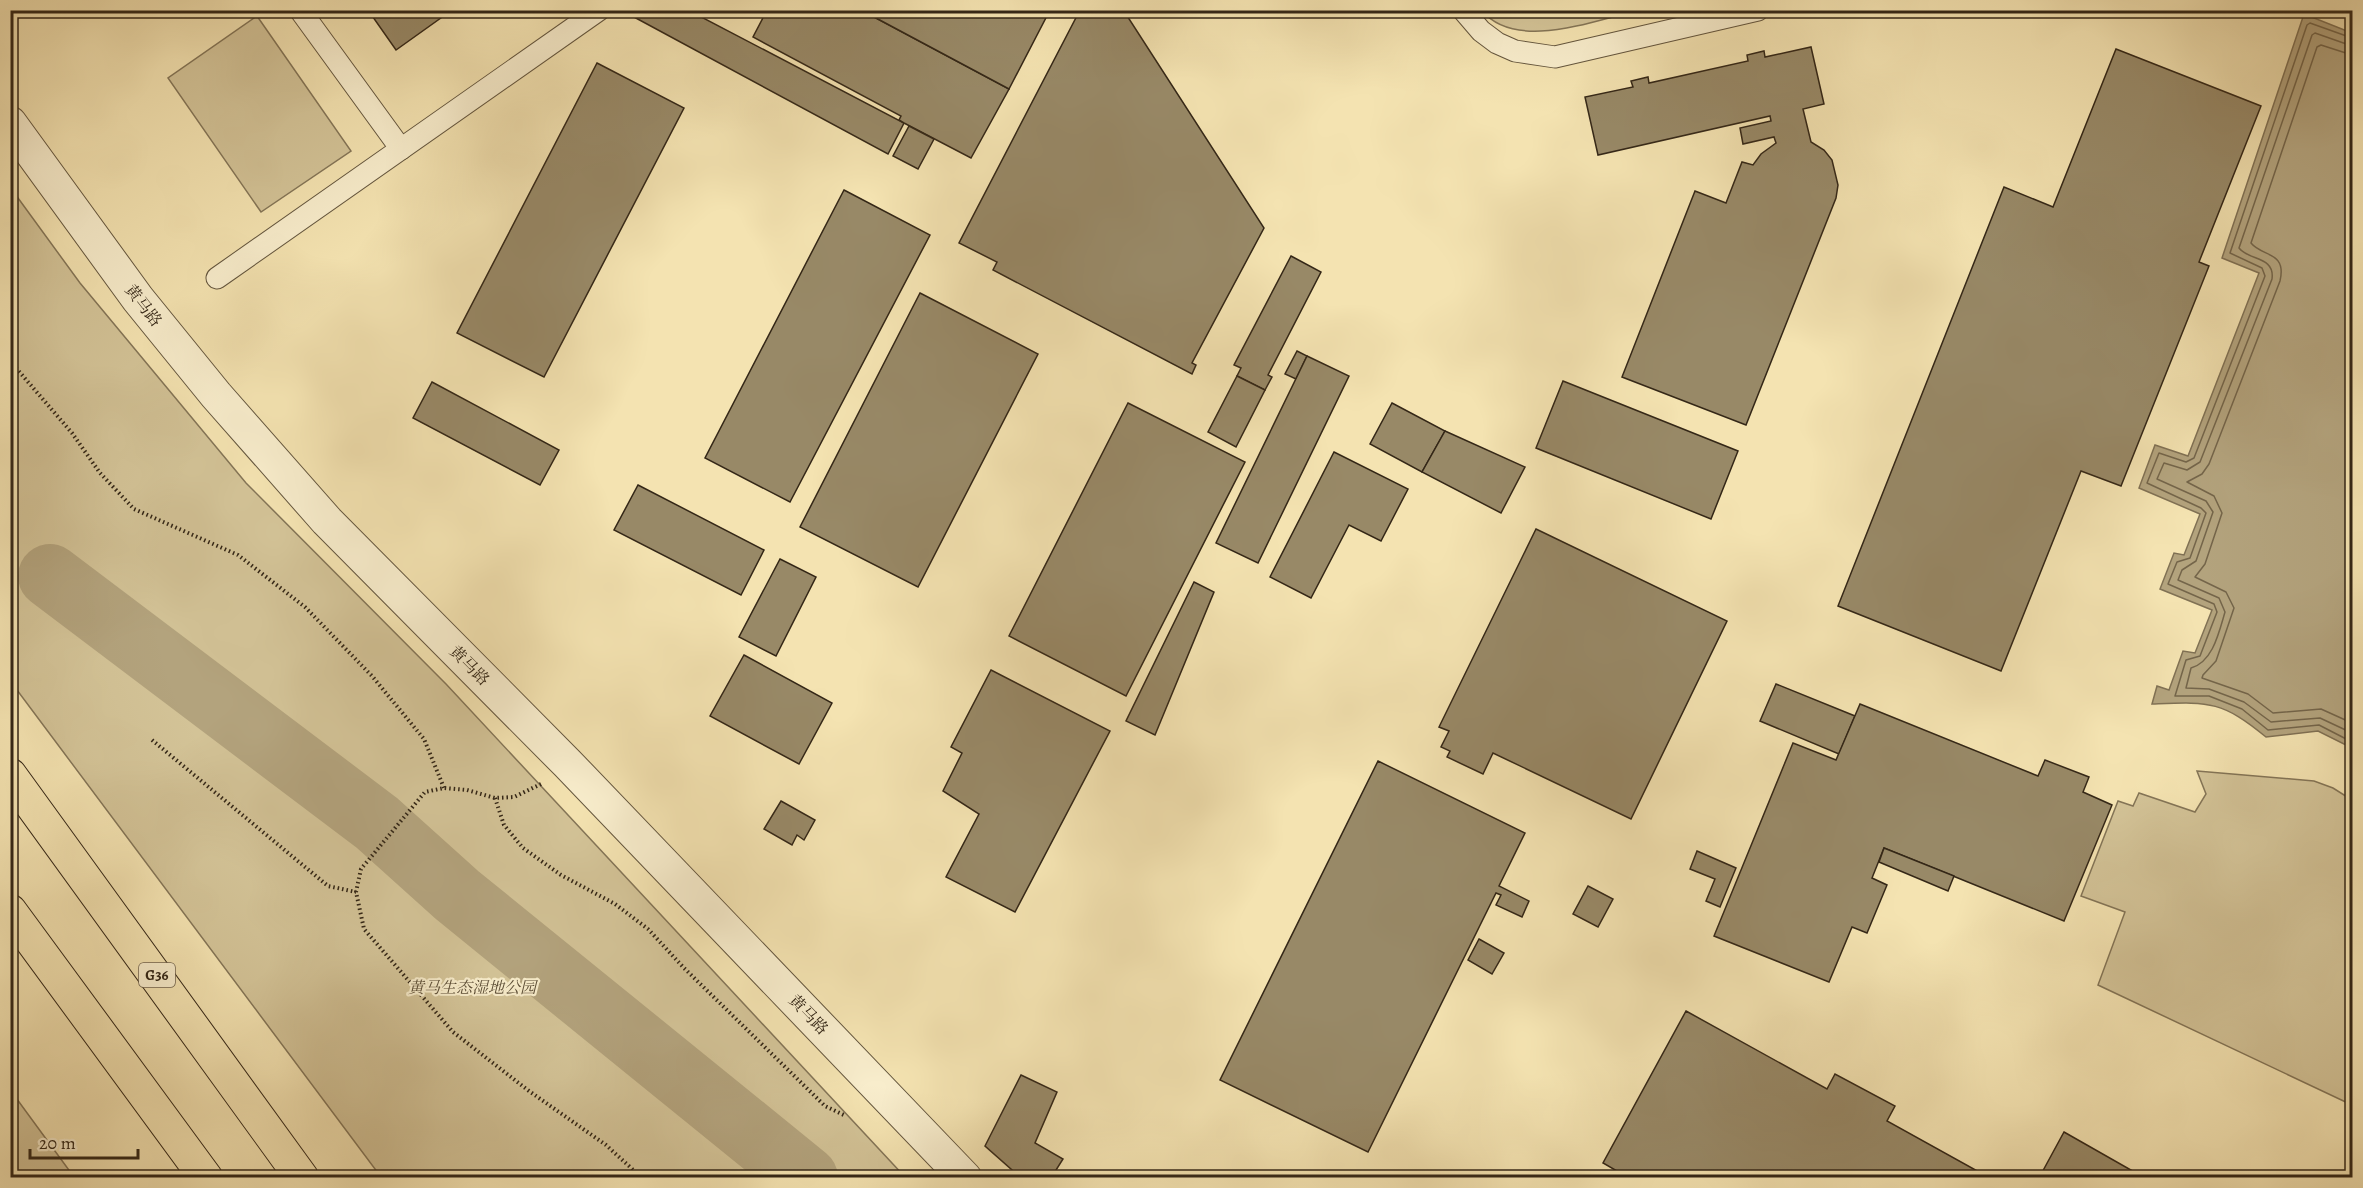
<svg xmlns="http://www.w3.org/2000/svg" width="2363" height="1188" font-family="Alegreya,'Noto Serif SC',serif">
	<rect width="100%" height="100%" fill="#f4e3b1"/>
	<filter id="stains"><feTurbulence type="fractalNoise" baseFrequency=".00333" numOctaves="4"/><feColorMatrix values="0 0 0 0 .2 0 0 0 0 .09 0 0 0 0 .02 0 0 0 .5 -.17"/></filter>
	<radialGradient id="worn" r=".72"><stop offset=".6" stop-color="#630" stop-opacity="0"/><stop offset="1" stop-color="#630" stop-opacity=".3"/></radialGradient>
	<g fill="#d3c397" stroke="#847557" stroke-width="1.5">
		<path d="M 1482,11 L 1636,11 C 1591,21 1517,51 1482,11 Z"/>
		<polygon points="257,16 351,151 261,212 168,78"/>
		<polygon points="10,187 80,283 246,483 446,684 905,1177 381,1177 11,682"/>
		<polygon points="2197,771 2314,781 2333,788 2352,800 2352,1105 2098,985 2125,912 2081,896 2118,801 2133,806 2139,793 2195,812 2206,794"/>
		<polygon points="11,1091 74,1177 11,1177"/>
	</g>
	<path fill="#b3a37d" stroke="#807154" stroke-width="1.5" d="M 2304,14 L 2352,33 L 2352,748 L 2318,731 L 2266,737 C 2221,700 2209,702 2152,704 L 2157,686 L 2169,690 L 2183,651 L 2195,653 L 2212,610 L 2160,589 L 2174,553 L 2184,555 L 2200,514 L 2139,488 L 2155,445 L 2188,456 L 2259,273 L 2222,258 Z"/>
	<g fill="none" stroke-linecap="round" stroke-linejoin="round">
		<g stroke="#74654a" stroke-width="1.5">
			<polyline points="2352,38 2310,23 2307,25 2230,253 2262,268 2265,276 2194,458 2186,462 2159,453 2147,483 2201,508 2206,513 2190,558 2177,562 2168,584 2214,604 2217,612 2200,656 2186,660 2175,696 2209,696 2242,709 2268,730 2319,725 2352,742"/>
			<path d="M 2352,46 L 2315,33 L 2312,35 L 2239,248 C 2249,261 2275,256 2272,279 L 2200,462 L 2187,470 L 2164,463 L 2157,479 L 2206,501 L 2213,512 L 2196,561 L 2182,570 L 2178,580 L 2219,598 L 2225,612 C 2219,632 2213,662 2191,668 L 2186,688 L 2209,689 L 2244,702 L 2271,722 L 2320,718 L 2352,733"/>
			<path d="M 2352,55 L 2321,45 L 2317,47 L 2251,243 C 2262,257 2287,251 2280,281 L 2209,464 L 2202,474 L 2187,482 L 2214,496 L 2222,513 L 2205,564 L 2195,577 L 2226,592 L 2234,608 L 2216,661 L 2203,675 L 2202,678 L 2248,694 L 2273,713 L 2321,709 L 2352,723"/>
		</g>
		<polyline stroke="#b3a37d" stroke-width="64" points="50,576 377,823 457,895 806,1178"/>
	</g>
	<g fill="#988967" stroke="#342717" stroke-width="1.5">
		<polygon points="368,10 452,10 396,50"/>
		<polygon points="621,10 688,10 904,123 888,154"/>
		<polygon points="767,10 861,10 1009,89 971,158 904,123 899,120 901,116 753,37"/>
		<polygon points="861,10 1050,10 1009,89"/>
		<polygon points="1080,10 1124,11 1264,228 1192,363 1196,365 1192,374 993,270 997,262 959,243"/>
		<polygon points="1811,47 1824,104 1803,109 1811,142 1824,150 1832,160 1838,185 1836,198 1746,425 1622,377 1695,191 1726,203 1742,162 1753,165 1761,154 1776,143 1774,137 1743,144 1740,128 1771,121 1770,116 1598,155 1585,97 1633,87 1631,81 1648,77 1649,83 1748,61 1747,55 1764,51 1765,57"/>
		<polygon points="2116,49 2261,106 2199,262 2209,266 2121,486 2081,471 2001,671 1838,606 2004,187 2053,207"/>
		<polygon points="597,63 684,108 544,377 457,333"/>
		<polygon points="909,126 934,139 918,169 893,156"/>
		<polygon points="844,190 930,235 790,502 705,458"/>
		<polygon points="1291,256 1321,272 1268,375 1272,377 1265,390 1237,376 1241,368 1234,365"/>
		<polygon points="920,293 1038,354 918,587 800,527"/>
		<polygon points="1297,351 1307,356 1296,379 1285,374"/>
		<polygon points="1307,356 1349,376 1258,563 1216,543"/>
		<polygon points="1237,376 1265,390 1236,447 1208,432"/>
		<polygon points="1563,381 1738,451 1711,519 1536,448"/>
		<polygon points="432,382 559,450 540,485 413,418"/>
		<polygon points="1128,403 1245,462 1126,696 1009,636"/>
		<polygon points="1392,403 1445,431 1422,472 1370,444"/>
		<polygon points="1445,431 1525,467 1501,513 1422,472"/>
		<polygon points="1334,452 1408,489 1381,541 1349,525 1311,598 1270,577"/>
		<polygon points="638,485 764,550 741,595 614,530"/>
		<polygon points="1536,529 1727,621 1631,819 1493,753 1483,774 1447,757 1450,751 1441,747 1449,731 1439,727"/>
		<polygon points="780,559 816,577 776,656 739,637"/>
		<polygon points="1194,582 1214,592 1155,735 1126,721"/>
		<polygon points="744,655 832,703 799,764 710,716"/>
		<polygon points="991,670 1110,731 1015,912 946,877 979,814 943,791 962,753 951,747"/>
		<polygon points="1776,684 1855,716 1839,754 1760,721"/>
		<polygon points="1860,704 2038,776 2045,760 2089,777 2083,792 2112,805 2064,921 1884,848 1872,878 1887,885 1867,933 1852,927 1829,982 1714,936 1793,743 1836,760"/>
		<polygon points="1378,761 1525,833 1499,886 1529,901 1522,917 1496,905 1501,895 1496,893 1368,1152 1220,1080"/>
		<polygon points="781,801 815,820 804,840 797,835 792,845 764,829"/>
		<polygon points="1884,848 1954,876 1948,891 1879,862"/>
		<polygon points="1697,851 1736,868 1720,907 1706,901 1715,879 1690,869"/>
		<polygon points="1588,886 1613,899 1598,927 1573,914"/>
		<polygon points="1479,939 1504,953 1492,974 1468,960"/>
		<polygon points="1686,1011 1827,1089 1835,1074 1895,1106 1887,1121 1990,1178 1629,1178 1603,1163"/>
		<polygon points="1021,1075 1057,1092 1035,1143 1063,1159 1051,1178 1021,1178 985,1146"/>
		<polygon points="2064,1132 2145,1178 2039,1178"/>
	</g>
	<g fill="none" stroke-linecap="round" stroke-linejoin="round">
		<defs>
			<g id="lane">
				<polyline points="300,10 401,149"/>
				<polyline points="1463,10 1481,31 1497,43 1515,51 1555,57 1758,10"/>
				<polyline points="10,11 11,10"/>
				<polyline points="217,278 599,10"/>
			</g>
			<polyline id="street" points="10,123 138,299 216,395 327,521 567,763 965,1178"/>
			<g id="highway">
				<polyline points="10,775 302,1178"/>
				<polyline points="10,911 206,1178"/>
			</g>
		</defs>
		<use href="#lane" stroke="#64563e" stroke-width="23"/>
		<use href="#street" stroke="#64563e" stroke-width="35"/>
		<use href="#highway" stroke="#342717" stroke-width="35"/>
		<g stroke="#342717" stroke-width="4" stroke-dasharray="1.5 3" stroke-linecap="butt">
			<polyline points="10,361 72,433 100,473 134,509 238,555 305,607 372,676 424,739 444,788"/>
			<polyline points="152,740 328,886 356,892"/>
			<polyline points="541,784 514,797 495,798 467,790 444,788 425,792 361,869 356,892 364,929 453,1032 529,1091 606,1145 642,1178"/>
			<polyline points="495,798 504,825 523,848 561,875 615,904 648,929 684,968 825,1106 846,1116"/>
		</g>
		<use href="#lane" stroke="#f8edcc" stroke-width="21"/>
		<use href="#street" stroke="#f8edcc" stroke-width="33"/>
		<use href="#highway" stroke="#f4e3b1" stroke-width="33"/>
	</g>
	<g text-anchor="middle" stroke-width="4.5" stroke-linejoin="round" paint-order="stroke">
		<rect fill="#f8edcc" stroke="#6f624d" stroke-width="1.5" x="139" y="963" width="36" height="24" rx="4.5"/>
		<g font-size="15" font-weight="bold" fill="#342717">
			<text x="157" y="980">G36</text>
		</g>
		<g font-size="16" fill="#342717" stroke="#f8edcc">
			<text transform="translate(144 305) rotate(52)" y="6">黄马路</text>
			<text transform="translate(470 665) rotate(45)" y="6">黄马路</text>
			<text transform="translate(809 1014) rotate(46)" y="6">黄马路</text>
		</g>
		<g font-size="16" font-style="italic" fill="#5c4e37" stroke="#f8edcc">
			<text x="472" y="993">黄马生态湿地公园</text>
		</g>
	</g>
	<rect width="2363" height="1188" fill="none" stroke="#f4e3b1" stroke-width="36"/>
	<rect x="12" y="12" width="2339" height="1164" fill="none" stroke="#342717" stroke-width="3"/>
	<rect x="18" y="18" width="2327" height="1152" fill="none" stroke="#342717" stroke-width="1.5"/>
	<path d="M30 1149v9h108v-9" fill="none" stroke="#342717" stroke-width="3"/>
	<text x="39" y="1149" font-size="18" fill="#342717" stroke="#f8edcc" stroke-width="4.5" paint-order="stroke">20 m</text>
	<rect width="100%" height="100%" filter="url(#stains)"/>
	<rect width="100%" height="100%" fill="url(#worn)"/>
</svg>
